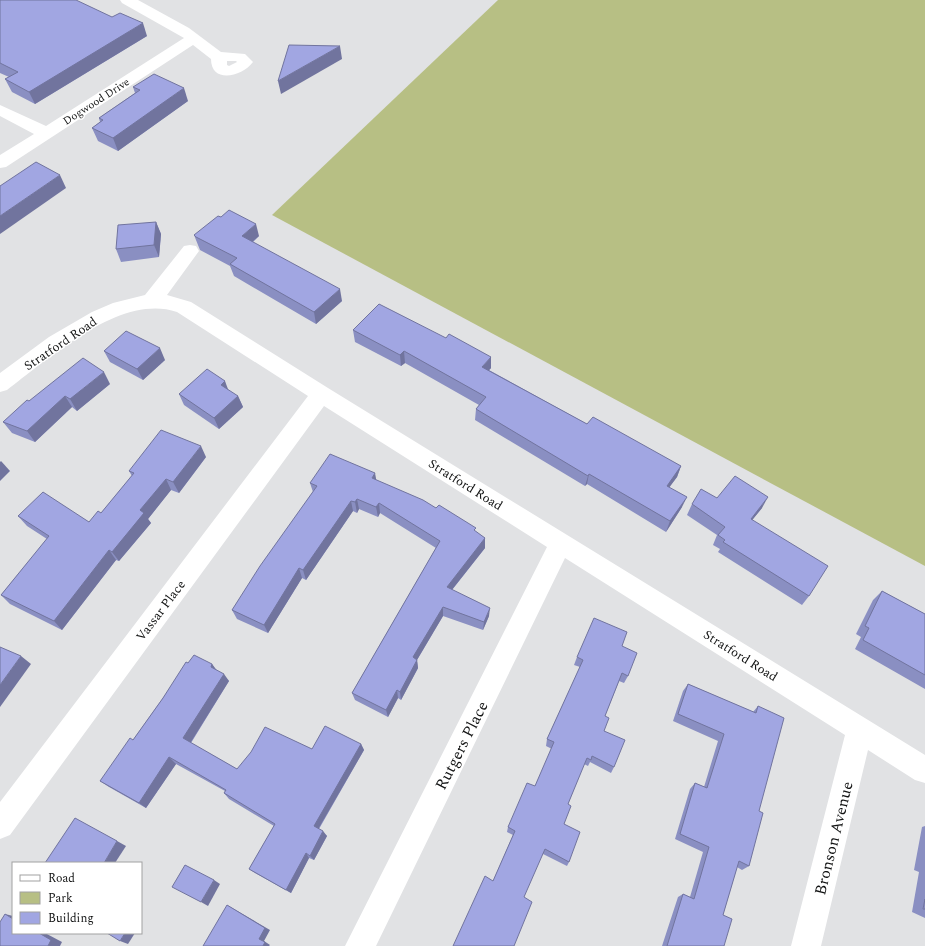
<svg xmlns="http://www.w3.org/2000/svg" width="925" height="946" font-family="Spectral,serif">
	<rect width="100%" height="100%" fill="#e1e2e4"/>
	<polygon fill="#b7bf84" points="498,0 925,0 925,566 272,215"/>
	<g fill="none" stroke-linecap="round" stroke-linejoin="round">
		<g fill="#fff" fill-rule="evenodd">
			<path d="M 120,0 L 138,0 L 189,28 L 221,52 L 245,54 L 253,62 C 242,77 211,84 211,59 L 193,45 L 6,167 L 0,168 L 0,155 L 34,134 L 0,116 L 0,105 L 46,126 L 184,38 L 122,3 ZM 227,61 L 236,61 L 237,62 L 229,66 L 227,65 Z"/>
			<path d="M 190,245 L 196,246 L 199,251 L 167,295 L 191,302 L 328,388 L 925,755 L 925,783 L 915,780 L 868,750 L 821,946 L 791,946 L 845,735 L 565,558 L 376,946 L 345,946 L 547,547 L 324,406 L 10,835 L 0,839 L 0,802 L 308,396 L 177,312 C 120,293 50,358 7,390 L 0,392 L 0,373 L 49,337 L 92,312 L 113,303 L 145,295 L 184,246 Z"/>
		</g>
	</g>
	<g fill="#8a8fc2">
		<polygon points="0,0 147,36 35,104 12,92 5,79 9,77 0,73"/>
		<polygon points="133,87 188,101 118,151 98,141 92,128 100,122 99,118 135,93"/>
		<polygon points="156,222 161,234 159,257 121,262 116,249"/>
		<polygon points="194,235 259,236 253,242 342,301 316,324 234,276 230,266 200,250"/>
		<polygon points="353,330 491,368 489,370 587,424 681,466 677,477 669,487 682,507 666,532 587,484 585,486 475,420 476,409 479,405 405,363 401,366 355,342"/>
		<polygon points="104,351 165,360 143,380 110,362"/>
		<polygon points="110,384 77,411 72,407 35,442 12,433 3,422 29,401"/>
		<polygon points="179,394 238,396 243,407 219,429 184,405"/>
		<polygon points="206,457 179,493 171,490 148,519 151,523 119,561 116,560 62,630 10,604 1,595 47,539 27,526 18,516 89,522 101,513 132,476 129,471"/>
		<polygon points="376,480 436,508 485,538 485,548 452,590 489,616 483,630 443,616 417,660 418,668 401,700 398,698 388,717 355,700 352,693 436,548 380,513 378,517 359,509 357,513 353,511 306,580 302,578 268,633 237,619 232,610 313,492 310,483"/>
		<polygon points="717,498 762,508 752,520 809,596 802,605 718,552 720,549 713,545 717,535 687,515 692,504"/>
		<polygon points="882,591 925,614 925,689 855,649 861,637 856,634 873,600"/>
		<polygon points="622,646 628,676 624,683 619,681 605,716 604,731 614,767 611,773 590,762 588,766 584,764 568,804 564,824 569,862 567,866 543,854 493,881 513,835 507,832 508,827 535,786 552,749 546,746 547,739 580,667 574,665 577,657"/>
		<polygon points="188,663 212,664 216,670 229,681 191,743 237,769 312,749 361,744 364,750 319,829 327,836 314,860 309,858 291,893 255,873 249,869 274,826 229,799 224,793 225,791 176,764 146,808 109,787 100,781 133,740"/>
		<polygon points="688,684 753,712 758,706 759,811 749,866 742,870 737,867 723,915 724,946 662,946 678,897 683,894 690,897 703,852 675,839 690,789 695,783 704,787 718,741 673,721 683,691"/>
		<polygon points="925,826 925,918 912,912 919,872 914,870 922,827"/>
	</g>
	<g fill="#71749e">
		<polygon points="143,23 147,36 35,104 29,92"/>
		<polygon points="340,46 342,59 281,94 278,81"/>
		<polygon points="184,88 188,101 118,151 113,138"/>
		<polygon points="60,175 66,188 0,234 0,216"/>
		<polygon points="156,222 161,234 159,257 154,245"/>
		<polygon points="256,224 259,236 245,248 242,236"/>
		<polygon points="340,289 342,301 316,324 314,312"/>
		<polygon points="160,348 165,360 143,380 137,369"/>
		<polygon points="404,351 405,363 401,366 400,355"/>
		<polygon points="491,357 491,368 482,378 482,367"/>
		<polygon points="104,372 110,384 77,411 70,399"/>
		<polygon points="225,381 229,392 221,385"/>
		<polygon points="65,396 72,407 35,442 27,431"/>
		<polygon points="238,396 243,407 219,429 214,418"/>
		<polygon points="201,446 206,457 179,493 173,482"/>
		<polygon points="1,461 10,471 0,481 0,462"/>
		<polygon points="681,466 677,477 663,496 667,486"/>
		<polygon points="375,473 377,484 372,478"/>
		<polygon points="589,474 587,484 585,486 588,476"/>
		<polygon points="166,479 171,490 148,519 151,523 119,561 112,552 140,510"/>
		<polygon points="687,497 682,507 666,532 670,521"/>
		<polygon points="768,497 762,508 745,529 751,519"/>
		<polygon points="357,499 359,509 357,513 355,502"/>
		<polygon points="351,501 353,511 306,580 303,570"/>
		<polygon points="379,503 380,513 378,517 376,507"/>
		<polygon points="485,538 485,548 447,596 447,587"/>
		<polygon points="109,550 116,560 62,630 54,621"/>
		<polygon points="299,568 302,578 268,633 264,625"/>
		<polygon points="443,607 443,616 414,665 413,657"/>
		<polygon points="490,608 489,616 483,630 484,622"/>
		<polygon points="21,656 31,664 0,707 0,685"/>
		<polygon points="417,660 418,668 401,700 400,692"/>
		<polygon points="212,664 218,672 211,667"/>
		<polygon points="224,674 229,681 189,745 183,738"/>
		<polygon points="397,690 398,698 388,717 386,710"/>
		<polygon points="361,744 364,750 317,831 314,826"/>
		<polygon points="169,757 176,764 146,808 139,803"/>
		<polygon points="323,831 327,836 314,860 310,856"/>
		<polygon points="117,841 126,846 115,863 104,863"/>
		<polygon points="306,853 309,858 291,893 286,890"/>
		<polygon points="214,880 220,884 208,906 201,902"/>
		<polygon points="227,905 270,930 264,941 270,945 269,946 263,946 259,939"/>
		<polygon points="5,914 13,916 13,919"/>
		<polygon points="39,933 45,933 62,942 60,946 48,946"/>
		<polygon points="125,933 135,933 128,944 120,941"/>
	</g>
	<g fill="#a1a6e2" stroke="#71749e">
		<polygon points="0,0 76,0 112,17 120,13 143,23 29,92 5,79 18,72 0,63"/>
		<polygon points="289,45 340,46 278,81"/>
		<polygon points="154,74 184,88 113,138 92,128 103,120 99,118 140,90 133,87"/>
		<polygon points="36,162 60,175 0,216 0,186"/>
		<polygon points="229,210 256,224 242,236 340,289 314,312 230,264 237,258 196,237 194,235 218,216 221,217"/>
		<polygon points="156,222 154,245 116,249 118,225"/>
		<polygon points="379,304 446,338 449,334 491,357 482,367 587,424 593,417 681,466 667,486 687,497 670,521 589,474 588,476 476,409 486,397 404,351 400,355 353,330"/>
		<polygon points="126,331 160,348 137,369 104,351"/>
		<polygon points="83,358 104,372 70,399 65,396 27,431 3,422 27,400 29,401"/>
		<polygon points="207,369 225,381 221,385 238,396 214,418 179,394"/>
		<polygon points="161,430 201,446 173,482 166,479 140,510 144,513 112,552 109,550 54,621 1,595 49,536 18,516 43,492 89,522 98,511 101,513 134,473 129,471"/>
		<polygon points="330,454 375,473 372,478 423,500 436,508 439,505 476,528 474,530 485,538 447,587 490,608 484,622 443,607 413,657 417,660 400,692 397,690 386,710 352,693 440,541 379,503 376,507 357,499 355,502 351,501 303,570 299,568 264,625 232,610 260,566 317,486 310,483"/>
		<polygon points="735,476 768,497 751,519 828,566 809,596 723,542 725,540 718,535 725,527 692,504 701,489 717,498"/>
		<polygon points="882,591 925,614 925,675 863,640 869,628 865,626"/>
		<polygon points="594,618 627,632 622,646 637,653 628,676 622,673 605,716 609,718 604,731 625,740 614,767 592,756 591,760 587,758 568,804 571,806 564,824 580,832 569,862 545,849 524,897 532,902 514,946 453,946 485,876 493,881 515,831 508,827 527,783 535,786 554,742 547,739 583,660 577,657"/>
		<polygon points="0,647 21,656 0,685"/>
		<polygon points="194,655 212,664 211,667 224,674 183,738 237,769 251,752 265,727 312,749 325,726 361,744 314,826 323,831 310,856 306,853 286,890 249,869 275,824 224,793 226,790 169,757 139,803 100,781 130,738 133,740 163,698 186,662 188,663"/>
		<polygon points="688,684 756,713 758,706 784,718 759,811 763,813 749,866 739,861 723,915 732,919 724,946 667,946 683,894 694,899 709,847 680,834 695,783 707,788 724,734 678,714"/>
		<polygon points="75,818 117,841 104,863 45,863"/>
		<polygon points="185,865 214,880 201,902 172,887"/>
		<polygon points="925,899 925,909 923,909"/>
		<polygon points="227,905 265,928 259,939 265,942 263,946 203,946"/>
		<polygon points="5,914 13,919 13,933 39,933 51,940 48,946 0,946 0,922"/>
		<polygon points="107,933 125,933 120,941"/>
	</g>
	<g text-anchor="middle" stroke-width="3" stroke-linejoin="round" paint-order="stroke">
		<g font-size="11" fill="#131414" stroke="#fff">
			<text transform="translate(96 101) rotate(-33)" y="4">Dogwood Drive</text>
		</g>
		<g font-size="13" fill="#131414" stroke="#fff">
			<text transform="translate(60 343) rotate(-34)" y="5">Stratford Road</text>
			<text transform="translate(466 484) rotate(32)" y="5">Stratford Road</text>
			<text transform="translate(160 610) rotate(-53)" y="5">Vassar Place</text>
			<text transform="translate(741 655) rotate(32)" y="5">Stratford Road</text>
		</g>
		<g font-size="16" fill="#131414" stroke="#fff">
			<text transform="translate(461 745) rotate(-63)" y="6">Rutgers Place</text>
			<text transform="translate(833 838) rotate(-76)" y="6">Bronson Avenue</text>
		</g>
	</g>
	<rect x="12" y="862" width="130" height="72" fill="#ffffff" stroke="#a1a1a1"/>
	<rect x="20" y="875" width="20" height="6" fill="#ffffff" stroke="#a1a1a1"/>
	<text x="48" y="882" font-size="12" fill="#131414">Road</text>
	<rect x="20" y="892" width="20" height="12" fill="#b7bf84" stroke="#a1a1a1"/>
	<text x="48" y="902" font-size="12" fill="#131414">Park</text>
	<rect x="20" y="912" width="20" height="12" fill="#a1a6e2" stroke="#a1a1a1"/>
	<text x="48" y="922" font-size="12" fill="#131414">Building</text>
</svg>
